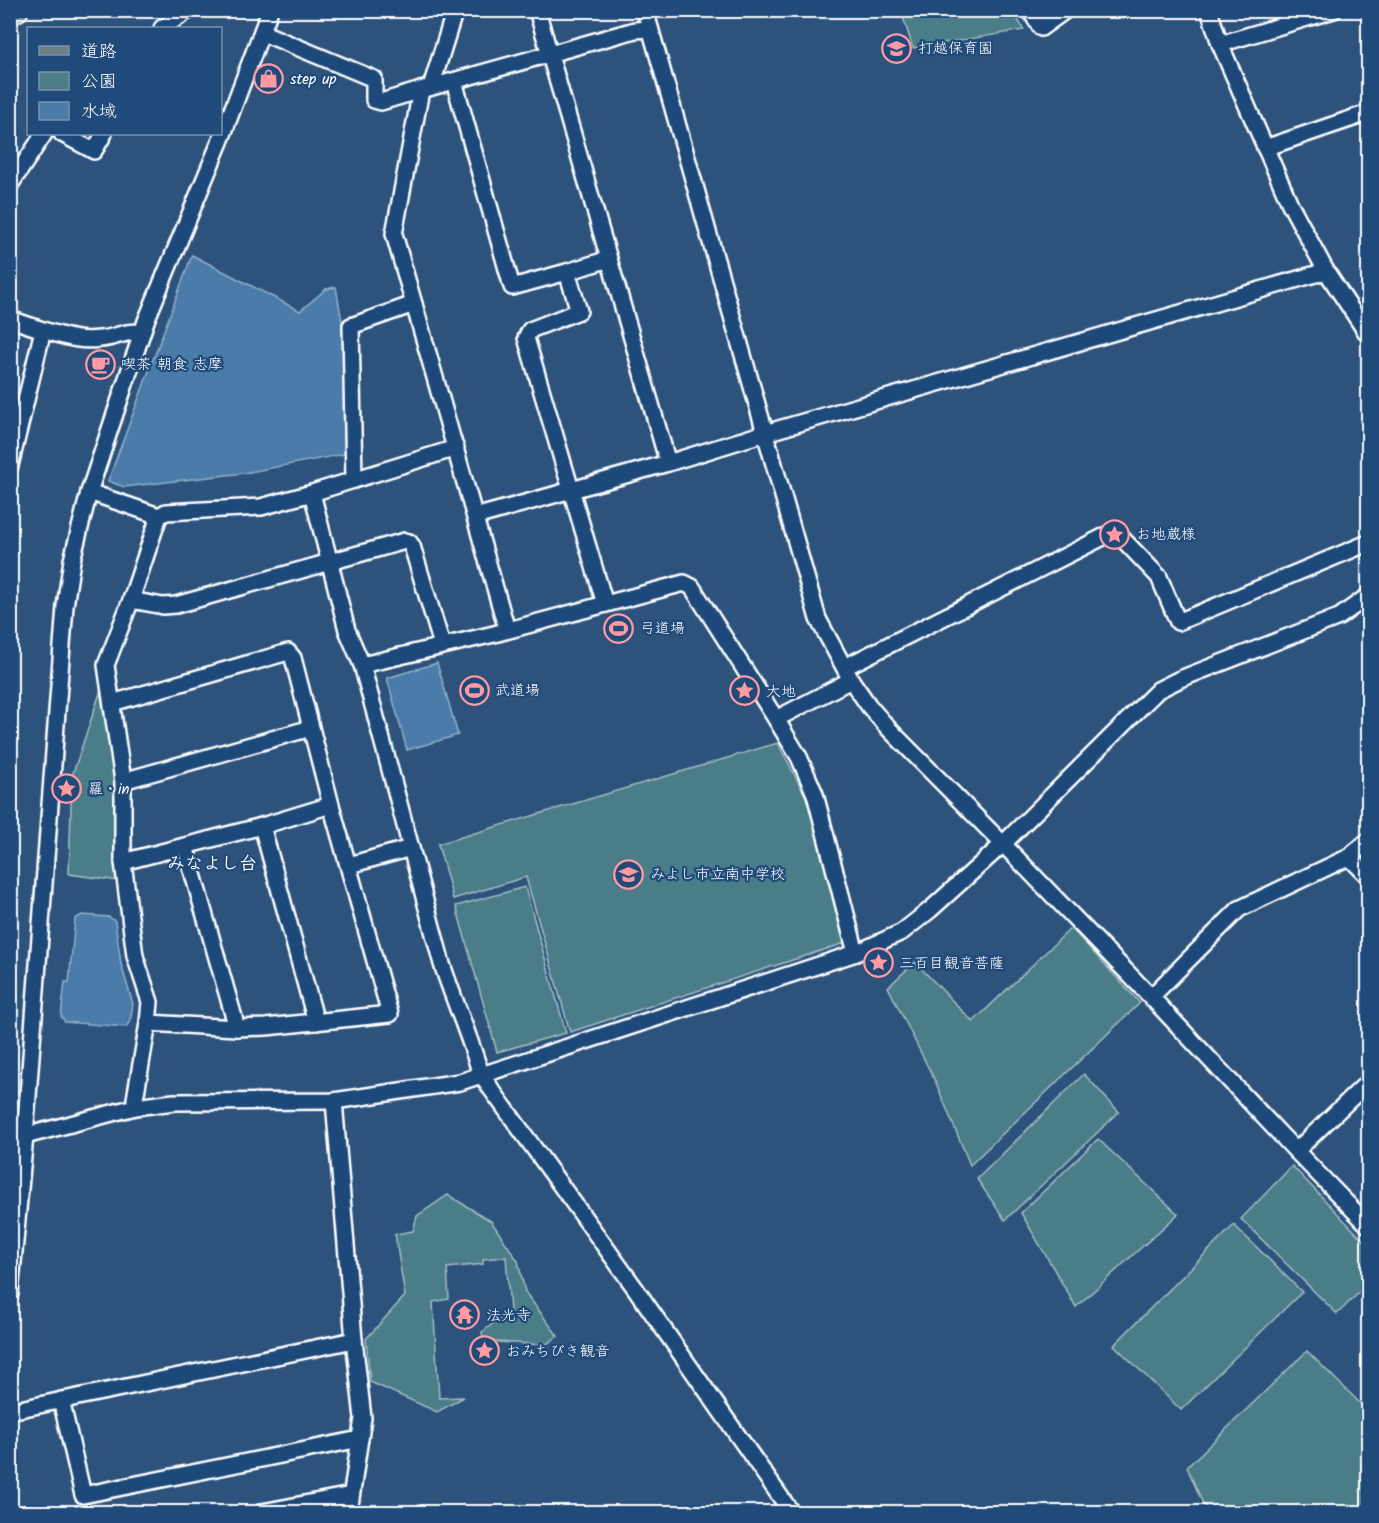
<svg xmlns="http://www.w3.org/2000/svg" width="1379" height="1523" font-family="Kalam,'Klee One',sans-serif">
	<rect width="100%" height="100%" fill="#2d537c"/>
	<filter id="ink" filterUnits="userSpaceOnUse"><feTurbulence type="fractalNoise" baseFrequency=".0167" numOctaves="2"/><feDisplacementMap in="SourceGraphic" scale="12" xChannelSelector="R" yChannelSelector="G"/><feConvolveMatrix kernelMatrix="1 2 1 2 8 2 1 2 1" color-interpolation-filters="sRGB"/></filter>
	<g filter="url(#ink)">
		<g fill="#4c7d88" stroke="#a6bec4" stroke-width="1.5">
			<polygon points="901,11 1013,11 1024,30 913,48"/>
			<polygon points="103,684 116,783 118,881 69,874 72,776"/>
			<polygon points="778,743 807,799 845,943 570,1032 526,877 453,899 438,844"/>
			<polygon points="525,887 566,1033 497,1052 456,906"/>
			<polygon points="1071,928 1140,1003 970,1165 936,1083 888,987 915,962 973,1022"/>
			<polygon points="1084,1074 1119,1112 1005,1220 977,1179"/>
			<polygon points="1098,1139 1178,1214 1076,1307 1021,1213"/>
			<polygon points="1292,1166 1368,1245 1368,1284 1337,1314 1241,1219"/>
			<polygon points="448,1195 491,1221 518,1261 525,1292 558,1336 545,1345 483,1341 482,1332 510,1311 506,1257 483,1259 483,1264 447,1268 449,1299 433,1302 439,1398 464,1397 437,1412 370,1382 366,1339 405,1296 395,1234 413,1231 417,1216"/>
			<polygon points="1234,1225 1302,1292 1181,1410 1114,1345"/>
			<polygon points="1307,1351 1368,1411 1368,1512 1210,1512 1203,1504 1187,1467"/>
		</g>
		<g fill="#4b7ca9" stroke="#93b0cb" stroke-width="1.5">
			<polygon points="192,255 300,311 326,289 336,287 345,339 345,454 244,473 124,487 108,481"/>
			<polygon points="437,663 458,735 407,750 387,678"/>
			<polygon points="82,915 109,917 115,921 121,964 133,1004 130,1023 125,1027 65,1022 61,1016 65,982 69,982 75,919"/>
		</g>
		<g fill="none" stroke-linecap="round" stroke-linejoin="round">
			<defs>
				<g id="minor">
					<polyline points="537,10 668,463"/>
					<polyline points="645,10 818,619 851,680 869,706 888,728 1003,844 1151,997 1296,1151 1368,1225"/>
					<polyline points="1030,10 1041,28 1066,10"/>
					<polyline points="1209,10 1220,44 1290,204 1326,271 1368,335"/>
					<polyline points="162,28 189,10"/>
					<polyline points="263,33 374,79 374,100 381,102 421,90"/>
					<polyline points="1220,44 1334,10"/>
					<polyline points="454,81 512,287 567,272 579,311 530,330 526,338 605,604"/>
					<polyline points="431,87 455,10"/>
					<polyline points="62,134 94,151 104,134"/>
					<polyline points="1265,148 1368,113"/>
					<polyline points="10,185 44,134"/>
					<polyline points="567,272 609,259"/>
					<polyline points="10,319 43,330 10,466"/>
					<path d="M 43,330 C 64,336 78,342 100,339 C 116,338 125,330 142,333"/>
					<polyline points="354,480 351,326 414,304"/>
					<polyline points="89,492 159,516 166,512 261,507 312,493 456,448"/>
					<polyline points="312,493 347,630 362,665"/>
					<polyline points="475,517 668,463 765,433 1326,271"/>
					<polyline points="131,600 163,606 176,605 405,541 409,542 412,546 442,645"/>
					<polyline points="507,630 394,234 421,90 635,30 650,29"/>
					<polyline points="845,667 1115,531 1159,577 1178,622 1368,543"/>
					<polyline points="112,703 288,652 293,658 331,805 390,1014 266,1027 237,1028 148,1023 150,1002 135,956 123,862 123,781 106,665 131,600 159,516"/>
					<polyline points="776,719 851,680"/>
					<polyline points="123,781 311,728"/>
					<polyline points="262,826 316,1022"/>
					<polyline points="185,846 237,1028"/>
					<polyline points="1349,857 1368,876"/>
					<polyline points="123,862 262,826 331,805"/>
					<polyline points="349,865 411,848"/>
					<polyline points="1151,997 1239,909 1349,857 1368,841"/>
					<polyline points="334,1101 354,1340 363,1418 349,1512"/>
					<polyline points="135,1107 135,1099 148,1023"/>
					<polyline points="25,1136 135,1107 174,1102 334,1101 460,1082 856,953 902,932 930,910 1003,844 1158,690 1180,679 1339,617 1368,596"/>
					<polyline points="1296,1151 1368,1082"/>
					<polyline points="10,1294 25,1136 65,606 72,560 89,492 146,321 222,137 270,10"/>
					<polyline points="61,1400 83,1495 360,1439"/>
					<polyline points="10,1411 354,1340"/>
					<polyline points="262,1512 351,1495"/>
					<path d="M 791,1512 L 635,1288 L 481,1075 C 470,1037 454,1001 442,964 L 362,665 L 494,634 L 684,583 L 692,587 L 776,719 L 799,757 L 815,794 L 856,953"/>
				</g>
				<polyline id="major" points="10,14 18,10"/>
			</defs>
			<use href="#minor" stroke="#fff" stroke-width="20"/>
			<use href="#major" stroke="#fff" stroke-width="24"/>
			<use href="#minor" stroke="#1f4a7a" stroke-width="15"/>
			<use href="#major" stroke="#6d7e84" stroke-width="20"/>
		</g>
	</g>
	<defs>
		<symbol id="school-ring" viewBox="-11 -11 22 22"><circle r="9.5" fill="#1f4a7a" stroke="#ff9aa2" stroke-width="1.5"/><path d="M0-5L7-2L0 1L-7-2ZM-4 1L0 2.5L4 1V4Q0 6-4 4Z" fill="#ff9aa2"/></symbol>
		<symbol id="shop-ring" viewBox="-11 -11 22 22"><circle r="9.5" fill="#1f4a7a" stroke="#ff9aa2" stroke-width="1.5"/><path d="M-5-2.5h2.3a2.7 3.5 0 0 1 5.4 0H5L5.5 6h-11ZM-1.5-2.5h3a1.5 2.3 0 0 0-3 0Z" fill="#ff9aa2"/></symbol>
		<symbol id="cafe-ring" viewBox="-11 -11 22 22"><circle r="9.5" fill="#1f4a7a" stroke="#ff9aa2" stroke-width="1.5"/><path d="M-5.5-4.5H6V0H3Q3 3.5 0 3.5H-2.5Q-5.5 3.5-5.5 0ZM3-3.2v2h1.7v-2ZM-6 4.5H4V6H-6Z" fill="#ff9aa2"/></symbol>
		<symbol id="sight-ring" viewBox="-11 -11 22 22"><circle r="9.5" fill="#1f4a7a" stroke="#ff9aa2" stroke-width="1.5"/><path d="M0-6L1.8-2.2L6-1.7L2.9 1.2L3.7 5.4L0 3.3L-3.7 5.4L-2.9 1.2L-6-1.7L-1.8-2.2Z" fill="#ff9aa2"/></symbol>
		<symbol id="stadium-ring" viewBox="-11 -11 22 22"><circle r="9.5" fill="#1f4a7a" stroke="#ff9aa2" stroke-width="1.5"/><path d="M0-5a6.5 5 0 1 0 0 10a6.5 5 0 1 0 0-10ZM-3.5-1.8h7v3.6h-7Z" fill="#ff9aa2"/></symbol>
		<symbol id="temple-ring" viewBox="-11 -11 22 22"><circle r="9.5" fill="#1f4a7a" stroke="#ff9aa2" stroke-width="1.5"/><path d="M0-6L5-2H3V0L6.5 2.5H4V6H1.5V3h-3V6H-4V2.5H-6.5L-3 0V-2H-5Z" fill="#ff9aa2"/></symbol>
	</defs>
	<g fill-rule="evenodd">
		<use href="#school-ring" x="880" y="32" width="33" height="33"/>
		<use href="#shop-ring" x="252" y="62" width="33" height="33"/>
		<use href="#cafe-ring" x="84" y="348" width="33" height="33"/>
		<use href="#sight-ring" x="1098" y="518" width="33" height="33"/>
		<use href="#stadium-ring" x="602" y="612" width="33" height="33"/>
		<use href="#stadium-ring" x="458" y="674" width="33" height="33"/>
		<use href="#sight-ring" x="728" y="674" width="33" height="33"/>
		<use href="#sight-ring" x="50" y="772" width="33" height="33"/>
		<use href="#school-ring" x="612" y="858" width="33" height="33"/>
		<use href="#sight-ring" x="862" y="946" width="33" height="33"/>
		<use href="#temple-ring" x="448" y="1298" width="33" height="33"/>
		<use href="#sight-ring" x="468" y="1334" width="33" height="33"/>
	</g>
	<g text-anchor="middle" stroke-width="4.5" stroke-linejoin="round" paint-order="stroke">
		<g font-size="15" fill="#fff" stroke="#1f4a7a" text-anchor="start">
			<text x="918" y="53">打越保育園</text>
			<text x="290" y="84">step up</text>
			<text x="121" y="369">喫茶 朝食 志摩</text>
			<text x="1136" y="539">お地蔵様</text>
			<text x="640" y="633">弓道場</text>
			<text x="495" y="695">武道場</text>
			<text x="766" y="696">大地</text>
			<text x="88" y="794">羅・in</text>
			<text x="650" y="879">みよし市立南中学校</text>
			<text x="899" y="968">三百目観音菩薩</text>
			<text x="486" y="1320">法光寺</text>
			<text x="506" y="1356">おみちびき観音</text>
		</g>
		<g font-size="18" font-weight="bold" fill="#fff" stroke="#1f4a7a">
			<text x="212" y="869">みなよし台</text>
		</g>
	</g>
	<rect width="1379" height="1523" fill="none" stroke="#1f4a7a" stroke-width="36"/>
	<rect x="18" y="18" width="1343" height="1487" fill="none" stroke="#fff" stroke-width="2" filter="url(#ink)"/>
	<rect x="27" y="27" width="195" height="108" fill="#1f4a7a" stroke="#7992af" stroke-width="1.5"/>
	<rect x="39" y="46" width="30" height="9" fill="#6d7e84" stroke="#7992af" stroke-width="1.5"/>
	<text x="81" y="57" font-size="18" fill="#ffffff">道路</text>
	<rect x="39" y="72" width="30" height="18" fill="#4c7d88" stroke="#7992af" stroke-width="1.5"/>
	<text x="81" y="87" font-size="18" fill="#ffffff">公園</text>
	<rect x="39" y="102" width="30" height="18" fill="#4b7ca9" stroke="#7992af" stroke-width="1.5"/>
	<text x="81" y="117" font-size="18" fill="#ffffff">水域</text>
</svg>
